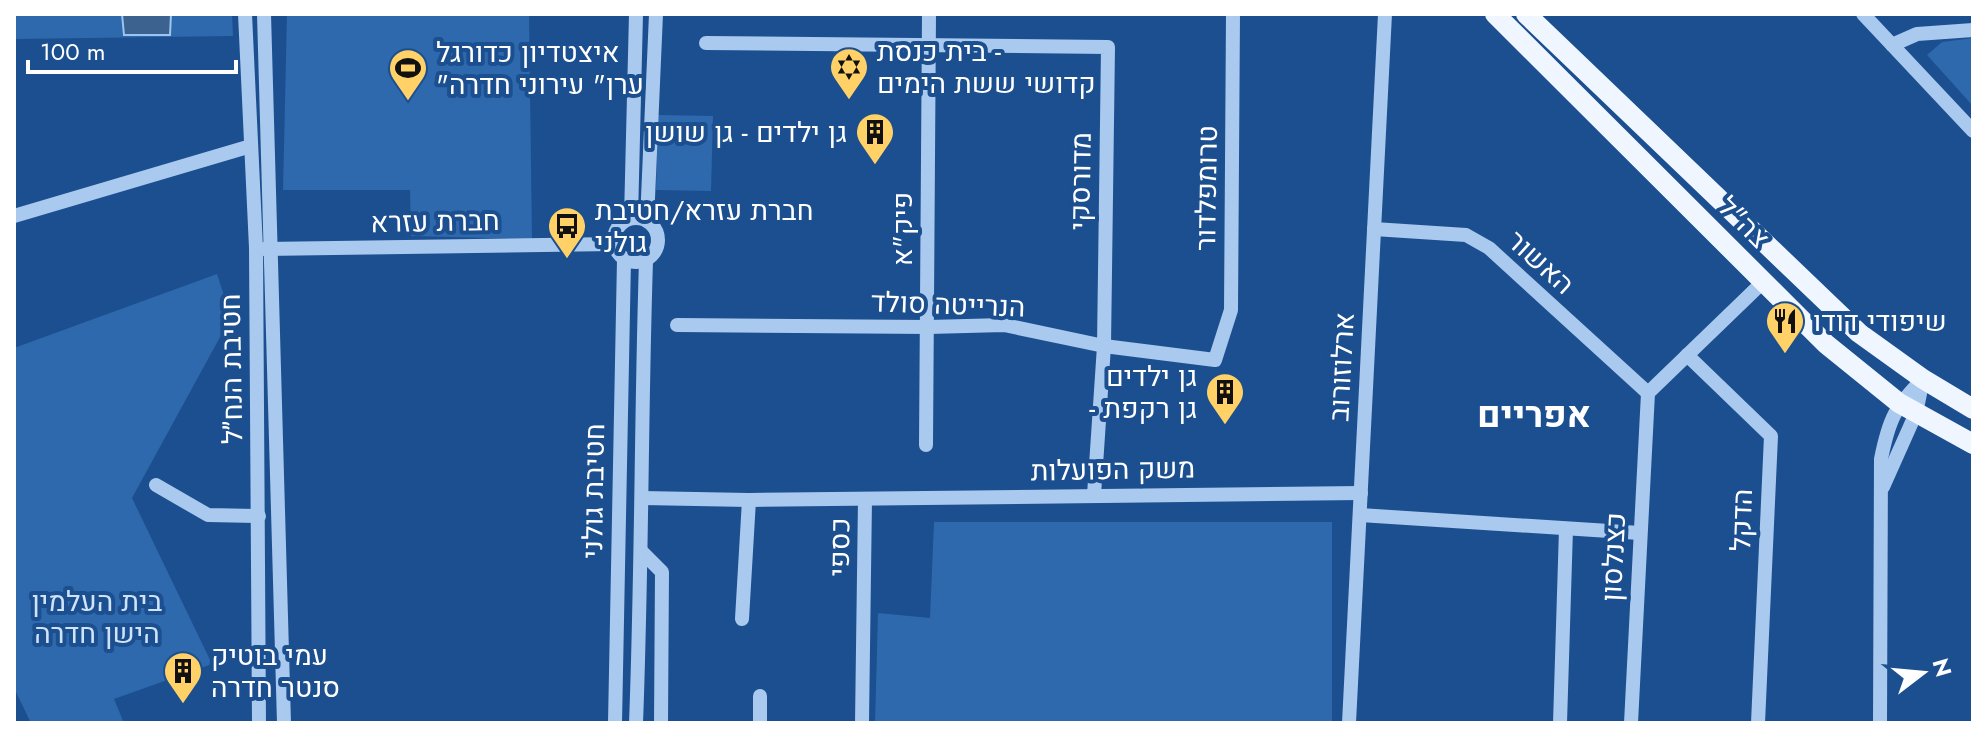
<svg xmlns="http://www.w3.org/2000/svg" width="1987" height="737" font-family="Jost,Heebo,sans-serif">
	<rect width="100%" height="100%" fill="#1b4f8f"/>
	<g fill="#2e69ad">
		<polygon points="14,14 232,14 233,36 14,39"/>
		<polygon points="287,14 529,14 532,239 411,236 410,190 283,190"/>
		<polygon points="1973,38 1973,106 1927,55 1942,42"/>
		<polygon points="658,115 713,116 711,191 656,190"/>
		<polygon points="217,274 231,317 132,498 212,664 114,699 124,723 31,723 14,688 14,348"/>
		<polygon points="934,522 1332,522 1332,723 875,723 878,613 930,618"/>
	</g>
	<polygon fill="#3c6290" stroke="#9cc4f0" stroke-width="2" points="122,14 171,14 170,35 124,35"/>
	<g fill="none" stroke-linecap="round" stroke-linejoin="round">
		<g stroke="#a9c9ee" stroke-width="14">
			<polyline points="245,14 256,248 259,723"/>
			<polyline points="264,14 284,723"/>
			<polyline points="1863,14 1973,131"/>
			<polyline points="706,43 1108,47 1104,346 1094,495"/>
			<polyline points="1892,45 1917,34 1973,30"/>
			<polyline points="14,216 251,146"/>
			<circle cx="636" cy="240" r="22"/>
			<polyline points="631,218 636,14"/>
			<polyline points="647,221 656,14"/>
			<polyline points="1374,229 1466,235 1489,248 1648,393"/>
			<polyline points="264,249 614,244"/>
			<polyline points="677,325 929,327 1004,325 1104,346 1215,360 1231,310 1233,14"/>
			<polyline points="1687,355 1771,436 1758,723"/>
			<polyline points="1648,393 1764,281"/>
			<polyline points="926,445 929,14"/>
			<polyline points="156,485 208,515 259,516"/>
			<polyline points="1883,487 1916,413 1923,379"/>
			<polyline points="642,498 749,500 1361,493"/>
			<polyline points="1360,515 1640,533"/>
			<polyline points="642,552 662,572 661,723"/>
			<polyline points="742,619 749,500"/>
			<polyline points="615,723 624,259"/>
			<path d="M 636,723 C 642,569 641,415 646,261"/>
			<polyline points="760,723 760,696"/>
			<polyline points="862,723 865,499"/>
			<polyline points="1349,723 1385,14"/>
			<polyline points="1560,723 1566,529"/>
			<polyline points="1631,723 1648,393"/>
			<path d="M 1880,723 L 1881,459 C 1889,419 1895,407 1923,379"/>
		</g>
		<g stroke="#f0f6ff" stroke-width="20">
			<polyline points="1495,14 1826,344 1899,403 1973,444"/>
			<polyline points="1526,14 1859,333 1923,379 1973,409"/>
		</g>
	</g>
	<defs>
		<symbol id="synagogue-pin" viewBox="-11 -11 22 30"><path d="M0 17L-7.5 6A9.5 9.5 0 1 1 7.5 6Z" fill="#ffd166" stroke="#1b4f8f"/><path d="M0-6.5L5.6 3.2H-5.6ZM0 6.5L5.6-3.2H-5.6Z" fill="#111"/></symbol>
		<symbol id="stadium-pin" viewBox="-11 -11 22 30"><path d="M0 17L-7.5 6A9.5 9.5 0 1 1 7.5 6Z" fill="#ffd166" stroke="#1b4f8f"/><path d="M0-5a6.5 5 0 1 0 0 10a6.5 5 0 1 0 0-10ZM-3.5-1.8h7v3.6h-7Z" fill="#111"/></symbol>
		<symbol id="building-pin" viewBox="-11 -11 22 30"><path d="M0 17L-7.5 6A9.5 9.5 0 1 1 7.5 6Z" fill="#ffd166" stroke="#1b4f8f"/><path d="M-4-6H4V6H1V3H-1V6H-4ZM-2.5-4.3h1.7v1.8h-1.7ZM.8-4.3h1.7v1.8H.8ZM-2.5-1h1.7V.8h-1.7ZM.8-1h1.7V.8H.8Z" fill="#111"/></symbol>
		<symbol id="bus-pin" viewBox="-11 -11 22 30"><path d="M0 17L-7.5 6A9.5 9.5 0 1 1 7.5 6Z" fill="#ffd166" stroke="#1b4f8f"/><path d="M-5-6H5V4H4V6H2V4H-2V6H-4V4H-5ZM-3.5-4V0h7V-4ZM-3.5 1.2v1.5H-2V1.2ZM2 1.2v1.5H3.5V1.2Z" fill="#111"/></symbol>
		<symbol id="restaurant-pin" viewBox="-11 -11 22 30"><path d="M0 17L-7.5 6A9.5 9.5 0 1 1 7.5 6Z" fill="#ffd166" stroke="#1b4f8f"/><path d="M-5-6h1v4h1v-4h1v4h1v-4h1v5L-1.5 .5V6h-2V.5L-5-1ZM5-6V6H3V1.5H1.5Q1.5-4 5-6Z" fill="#111"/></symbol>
	</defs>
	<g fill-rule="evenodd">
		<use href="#synagogue-pin" x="827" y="45" width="44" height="60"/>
		<use href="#stadium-pin" x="386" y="46" width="44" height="60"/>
		<use href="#building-pin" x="853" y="110" width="44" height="60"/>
		<use href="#bus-pin" x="545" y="204" width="44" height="60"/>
		<use href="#restaurant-pin" x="1763" y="299" width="44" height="60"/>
		<use href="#building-pin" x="1203" y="370" width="44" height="60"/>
		<use href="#building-pin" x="161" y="649" width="44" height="60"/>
	</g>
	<g text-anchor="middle" stroke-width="8" stroke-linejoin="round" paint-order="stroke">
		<g font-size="28" fill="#fff" stroke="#1b4f8f" text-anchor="start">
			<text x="877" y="61">בית כנסת -<tspan x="877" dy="32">קדושי ששת הימים</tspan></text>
			<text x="436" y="62">איצטדיון כדורגל<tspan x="436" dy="32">"ערן" עירוני חדרה</tspan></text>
			<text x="847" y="142" text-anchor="end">גן ילדים - גן שושן</text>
			<text x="595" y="220">חברת עזרא/חטיבת<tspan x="595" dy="32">גולני</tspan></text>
			<text x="1813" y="331">שיפודי דודו</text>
			<text x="1197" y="386" text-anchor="end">גן ילדים<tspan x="1197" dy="32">- גן רקפת</tspan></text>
			<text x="211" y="665">עמי בוטיק<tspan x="211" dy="32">סנטר חדרה</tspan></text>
		</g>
		<g font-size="28" fill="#fff" stroke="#1b4f8f">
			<text transform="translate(1080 181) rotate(-89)" y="10">מדורסקי</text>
			<text transform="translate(1206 188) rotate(-89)" y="10">טרומפלדור</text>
			<text transform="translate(435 221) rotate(-1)" y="10">חברת עזרא</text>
			<text transform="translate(1744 222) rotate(45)" y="10">צה"ל</text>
			<text transform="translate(902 229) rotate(-90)" y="10">פיק"א</text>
			<text transform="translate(1541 262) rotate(42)" y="10">האשור</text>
			<text transform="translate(948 304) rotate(2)" y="10">הנרייטה סולד</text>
			<text transform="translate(1341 367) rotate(-87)" y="10">ארלוזורוב</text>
			<text transform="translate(231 369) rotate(-91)" y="10">חטיבת הנח״ל</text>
			<text transform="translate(1113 469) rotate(-1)" y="10">משק הפועלות</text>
			<text transform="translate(593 491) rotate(-89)" y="10">חטיבת גולני</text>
			<text transform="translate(1741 520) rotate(-88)" y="10">הדקל</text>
			<text transform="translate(839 547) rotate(-89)" y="10">כספי</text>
			<text transform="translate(1613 557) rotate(-87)" y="10">כצנלסון</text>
		</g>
		<g font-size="28" fill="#cfe3fa" stroke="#1b4f8f">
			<text x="97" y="611">בית העלמין<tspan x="97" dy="32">הישן חדרה</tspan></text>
		</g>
		<g font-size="36" font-weight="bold" fill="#fff" stroke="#1b4f8f">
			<text x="1534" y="427">אפריים</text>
		</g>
	</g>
	<rect width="1987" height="737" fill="none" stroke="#ffffff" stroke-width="32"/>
	<g transform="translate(1923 673) rotate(74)" stroke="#1b4f8f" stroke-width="6" paint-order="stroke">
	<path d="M0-6L14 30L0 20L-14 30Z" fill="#ffffff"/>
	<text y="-12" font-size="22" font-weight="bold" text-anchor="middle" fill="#ffffff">N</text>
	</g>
	<path d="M28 60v12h208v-12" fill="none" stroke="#ffffff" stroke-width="4"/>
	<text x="40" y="60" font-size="24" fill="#ffffff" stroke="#1b4f8f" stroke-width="6" paint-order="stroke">100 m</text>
</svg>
